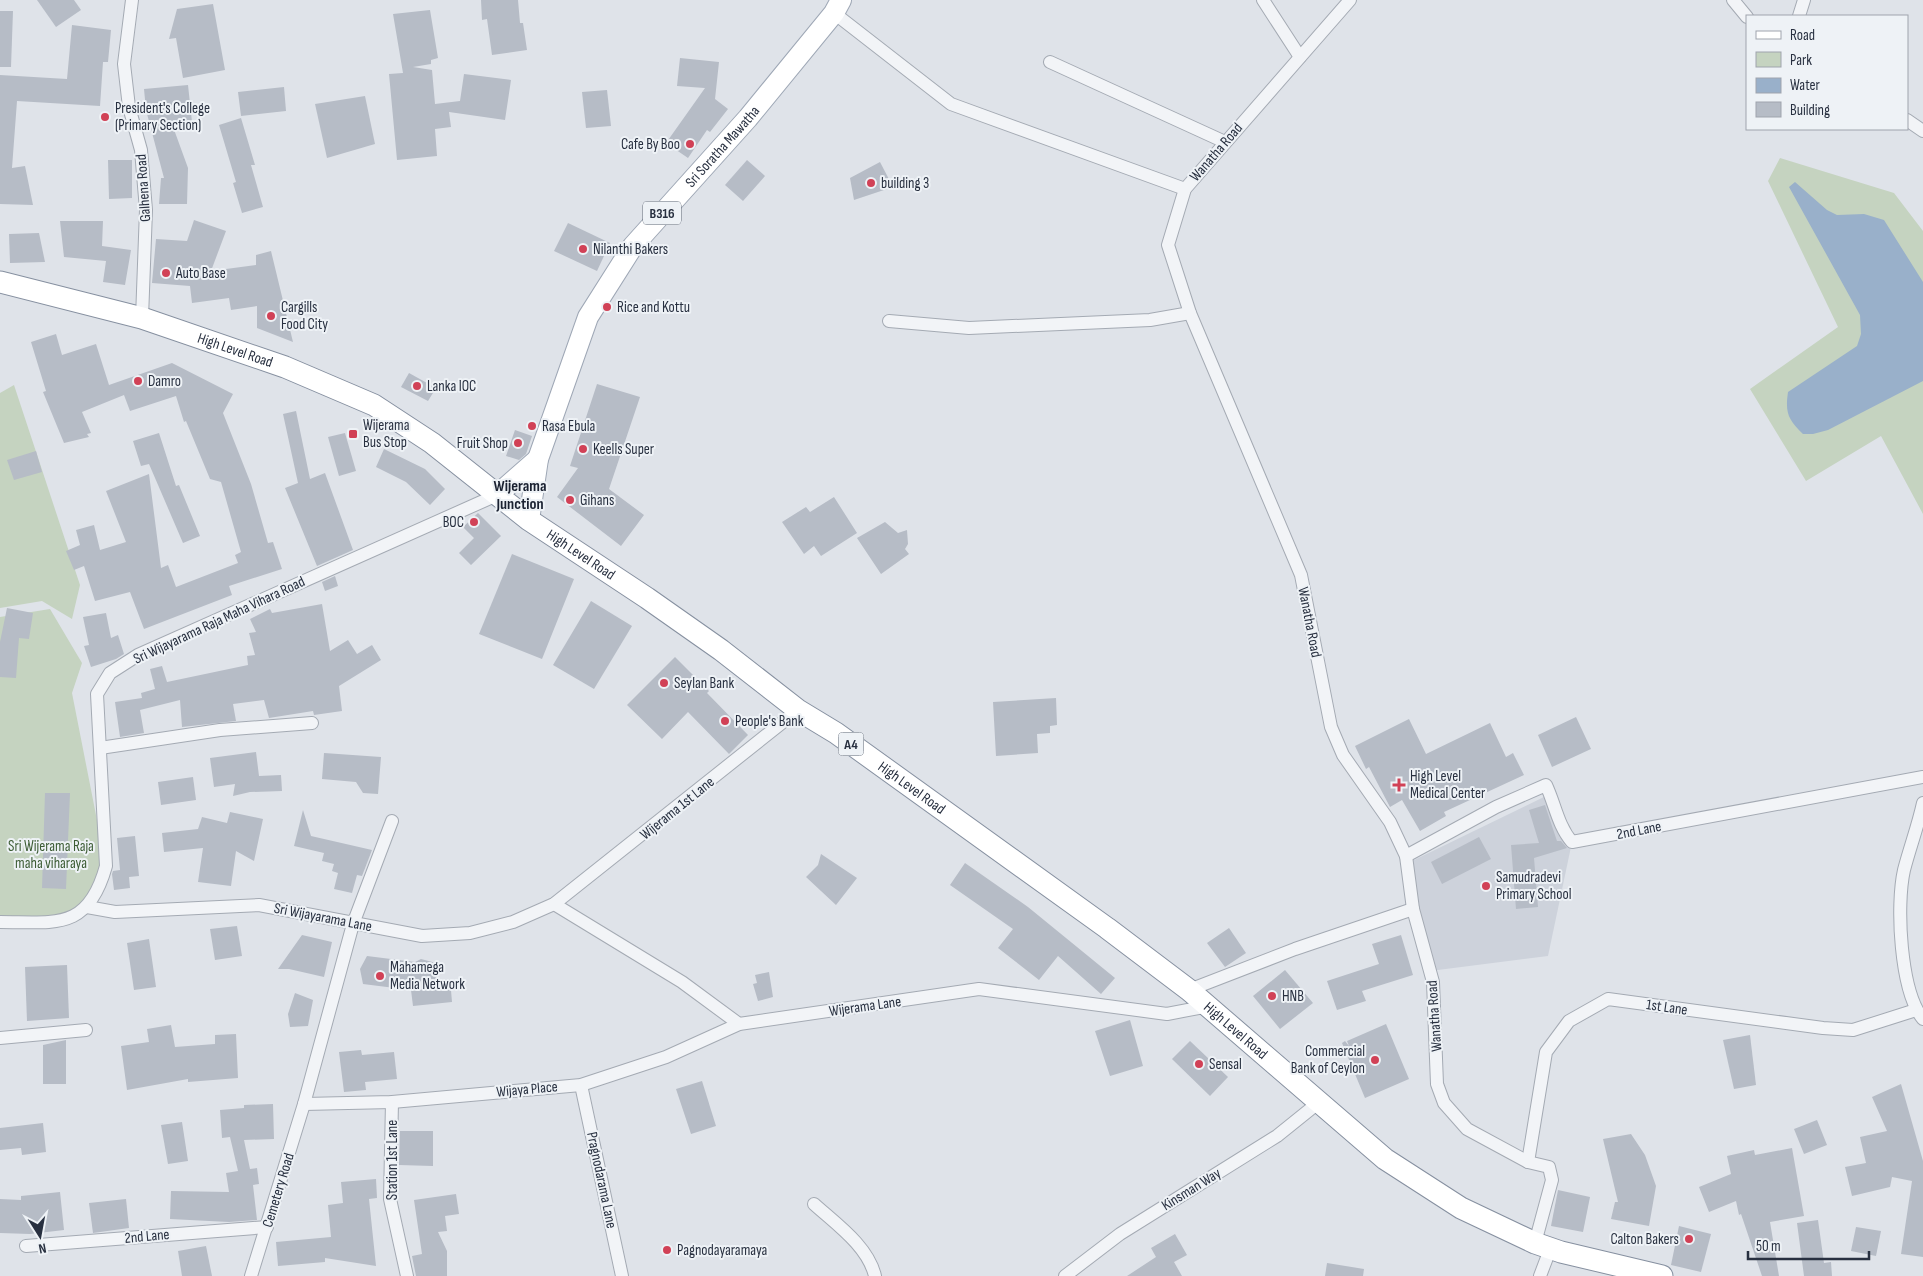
<svg xmlns="http://www.w3.org/2000/svg" width="1923" height="1276" font-family="'Sofia Sans Condensed',sans-serif">
	<rect width="100%" height="100%" fill="#dfe3e9"/>
	<polygon fill="#cdd2db" points="1550,794 1572,842 1548,956 1430,971 1408,863"/>
	<g fill="#c5d3c0">
		<polygon points="1780,158 1894,193 1923,231 1923,514 1881,436 1806,481 1750,389 1838,327 1768,181"/>
		<polygon points="14,385 80,585 72,619 42,601 0,608 0,393"/>
		<polygon points="50,609 82,663 72,693 106,866 76,915 0,923 0,617"/>
	</g>
	<path fill="#99b0ca" d="M 1795,182 L 1827,210 L 1837,215 L 1864,214 L 1884,220 L 1923,282 L 1923,381 L 1828,430 L 1813,434 L 1803,434 C 1788,419 1785,413 1788,392 L 1857,346 L 1861,334 L 1860,315 L 1789,187 Z"/>
	<g fill="#b6bcc6">
		<polygon points="37,0 74,0 81,10 56,27"/>
		<polygon points="481,0 518,0 520,23 523,23 527,50 492,55 487,19 482,20"/>
		<polygon points="213,4 225,70 183,78 176,38 169,39 177,9"/>
		<polygon points="430,10 438,58 431,60 431,64 413,67 432,70 435,104 460,101 464,74 511,80 505,120 449,112 451,127 435,129 437,156 397,160 389,74 403,73 393,14"/>
		<polygon points="0,11 13,11 11,67 0,67"/>
		<polygon points="72,25 111,30 108,62 103,62 100,106 17,101 12,168 25,166 33,205 0,204 0,75 67,79"/>
		<polygon points="680,58 719,62 715,99 728,109 710,132 707,130 688,158 666,143 705,88 677,86"/>
		<polygon points="188,85 192,122 172,124 188,168 187,204 159,204 161,178 164,178 146,110 144,89"/>
		<polygon points="284,87 286,111 241,116 238,92"/>
		<polygon points="607,90 611,126 586,128 582,92"/>
		<polygon points="365,96 375,144 327,158 315,104"/>
		<polygon points="241,118 255,165 251,165 263,207 242,213 233,183 236,182 219,125"/>
		<polygon points="108,160 132,160 132,198 109,199"/>
		<polygon points="747,160 765,176 743,201 725,185"/>
		<polygon points="880,162 893,187 854,200 850,178"/>
		<polygon points="194,220 226,231 211,271 256,265 256,255 271,251 293,342 257,328 257,306 231,310 229,298 192,303 190,286 152,283 156,239 187,241"/>
		<polygon points="60,221 103,221 102,246 131,250 125,285 103,282 106,261 64,257"/>
		<polygon points="568,223 610,243 597,271 554,251"/>
		<polygon points="39,233 45,262 10,263 9,234"/>
		<polygon points="56,334 62,355 96,344 109,385 172,363 233,394 223,413 251,484 268,543 273,542 282,569 229,586 232,595 144,629 130,592 95,601 84,566 74,570 66,551 80,545 76,530 94,525 100,550 126,542 106,491 149,474 161,568 168,565 176,587 238,563 235,555 241,552 221,482 210,479 186,421 184,422 176,396 130,411 124,395 82,412 91,433 87,434 89,437 64,443 43,392 46,391 31,342"/>
		<polygon points="409,373 436,388 428,401 401,387"/>
		<polygon points="597,384 640,397 609,489 644,515 621,546 557,497 578,468 570,466"/>
		<polygon points="296,411 310,479 325,473 353,550 317,566 285,488 298,483 283,414"/>
		<polygon points="515,430 532,436 526,454 519,460 506,456"/>
		<polygon points="159,433 176,486 179,485 200,536 183,543 149,464 141,466 133,441"/>
		<polygon points="345,433 356,471 339,476 328,437"/>
		<polygon points="384,449 425,469 445,489 430,505 406,482 376,467"/>
		<polygon points="36,451 42,472 14,480 7,460"/>
		<polygon points="834,497 857,533 821,556 814,546 804,554 782,522 806,507 810,512"/>
		<polygon points="478,513 501,536 471,565 459,553 474,538 463,527"/>
		<polygon points="885,522 898,533 907,530 908,544 905,549 909,554 881,574 857,538"/>
		<polygon points="512,554 574,579 542,659 479,634"/>
		<polygon points="335,576 338,586 325,591 322,582"/>
		<polygon points="591,601 632,626 594,689 553,665"/>
		<polygon points="322,604 330,651 348,640 357,654 372,645 381,660 339,686 342,711 314,715 313,711 269,718 264,700 233,704 236,721 182,727 180,700 140,710 144,733 120,737 115,702 142,698 141,693 155,689 150,669 162,666 167,682 248,665 247,656 255,655 249,633 256,632 250,619 270,609 272,613"/>
		<polygon points="7,608 33,613 29,639 19,638 16,678 0,677 0,642"/>
		<polygon points="106,613 111,638 118,635 124,654 116,659 91,667 84,646 89,645 83,617"/>
		<polygon points="675,657 709,691 707,693 748,735 729,754 688,712 662,739 627,705"/>
		<polygon points="1056,698 1057,725 1050,726 1050,733 1037,734 1038,753 996,756 993,702"/>
		<polygon points="1576,717 1591,749 1552,767 1538,735"/>
		<polygon points="1409,719 1426,754 1490,723 1506,757 1513,753 1524,775 1444,812 1446,816 1420,831 1402,800 1390,807 1369,767 1366,769 1355,746"/>
		<polygon points="256,752 259,776 281,775 282,791 250,792 233,796 235,784 214,787 210,758"/>
		<polygon points="324,753 381,757 378,794 363,793 356,782 322,779"/>
		<polygon points="193,777 196,800 161,805 158,782"/>
		<polygon points="45,793 70,793 66,889 42,888"/>
		<polygon points="1545,805 1557,841 1561,841 1567,848 1534,858 1538,907 1516,909 1511,845 1539,843 1529,810"/>
		<polygon points="303,810 311,836 372,850 362,876 357,875 352,893 334,889 338,873 332,871 334,864 322,861 324,853 294,846"/>
		<polygon points="230,812 263,819 254,861 236,851 231,886 198,882 203,848 164,852 162,833 198,829 202,817 227,823"/>
		<polygon points="135,836 139,876 129,877 130,888 114,890 112,874 113,871 120,870 117,838"/>
		<polygon points="1479,837 1491,859 1442,884 1431,862"/>
		<polygon points="821,854 857,878 836,905 806,877 818,865"/>
		<polygon points="965,863 1028,907 1115,978 1101,994 1058,956 1039,980 998,948 1013,929 950,885"/>
		<polygon points="237,926 242,956 215,960 210,929"/>
		<polygon points="1229,928 1246,953 1225,967 1207,943"/>
		<polygon points="302,935 332,942 324,977 289,969 278,969"/>
		<polygon points="1401,935 1413,975 1362,991 1366,1001 1337,1010 1327,981 1379,964 1372,944"/>
		<polygon points="149,939 156,987 134,990 127,943"/>
		<polygon points="367,956 415,962 421,959 436,963 437,980 450,979 452,1002 413,1006 411,990 363,984 360,969"/>
		<polygon points="67,965 69,1018 27,1021 25,967"/>
		<polygon points="1285,970 1313,1003 1280,1029 1253,996"/>
		<polygon points="769,972 773,997 758,1001 753,984 757,983 755,975"/>
		<polygon points="295,993 313,1000 308,1026 290,1027 288,1014"/>
		<polygon points="1130,1020 1143,1066 1110,1076 1095,1031"/>
		<polygon points="1386,1024 1409,1079 1365,1098 1342,1043 1345,1041 1349,1046 1347,1041"/>
		<polygon points="171,1025 175,1047 215,1044 215,1035 236,1034 238,1078 188,1082 188,1079 127,1090 121,1046 149,1042 147,1029"/>
		<polygon points="1750,1035 1756,1085 1734,1089 1723,1040"/>
		<polygon points="66,1040 66,1084 43,1084 43,1045"/>
		<polygon points="1190,1041 1228,1077 1210,1096 1172,1059"/>
		<polygon points="361,1050 362,1055 394,1052 397,1079 365,1082 366,1090 344,1092 339,1052"/>
		<polygon points="702,1081 716,1126 691,1134 676,1089"/>
		<polygon points="1901,1084 1923,1161 1923,1257 1901,1254 1912,1181 1892,1177 1890,1187 1852,1196 1845,1167 1866,1163 1860,1137 1887,1131 1872,1097"/>
		<polygon points="273,1104 274,1139 244,1140 250,1169 257,1168 259,1184 253,1185 257,1220 229,1222 170,1219 171,1191 229,1192 226,1173 238,1171 230,1137 222,1138 220,1110 244,1108 244,1105"/>
		<polygon points="1817,1120 1827,1145 1804,1154 1794,1129"/>
		<polygon points="182,1122 188,1161 168,1164 161,1125"/>
		<polygon points="43,1123 46,1152 22,1155 21,1148 0,1150 0,1128"/>
		<polygon points="400,1131 433,1131 433,1166 399,1165"/>
		<polygon points="1631,1134 1645,1155 1656,1186 1649,1226 1611,1219 1615,1202 1618,1202 1603,1139"/>
		<polygon points="1792,1148 1804,1216 1770,1222 1779,1276 1762,1276 1741,1214 1739,1215 1736,1201 1709,1212 1699,1187 1731,1174 1727,1156 1754,1150 1755,1155"/>
		<polygon points="376,1179 377,1198 369,1199 376,1266 325,1258 325,1262 278,1266 276,1242 331,1237 328,1205 343,1203 341,1182"/>
		<polygon points="1558,1190 1590,1197 1583,1232 1551,1226"/>
		<polygon points="60,1192 64,1230 30,1234 0,1233 0,1199 21,1200 21,1196"/>
		<polygon points="456,1194 459,1214 445,1216 447,1231 438,1232 447,1251 447,1276 416,1276 412,1256 422,1254 414,1200"/>
		<polygon points="126,1199 129,1228 93,1233 89,1203"/>
		<polygon points="1818,1220 1824,1263 1831,1262 1832,1276 1804,1276 1797,1223"/>
		<polygon points="1679,1226 1711,1234 1701,1272 1671,1265"/>
		<polygon points="1856,1227 1881,1231 1876,1256 1851,1251"/>
		<polygon points="1175,1234 1187,1255 1174,1262 1182,1276 1127,1276 1156,1257 1151,1248"/>
		<polygon points="206,1246 212,1276 182,1276 178,1251"/>
		<polygon points="1327,1263 1364,1269 1363,1276 1325,1276"/>
	</g>
	<g fill="none" stroke-linecap="round" stroke-linejoin="round">
		<defs>
			<g id="minor">
				<polyline points="132,0 124,64 129,107 141,150 146,210 142,318"/>
				<polyline points="1263,0 1300,57"/>
				<polyline points="1350,0 1185,189 1168,245 1190,313 1301,575 1331,727 1343,755 1390,822 1406,856 1413,909 1433,982 1437,1084 1444,1103 1467,1129 1528,1162 1549,1167 1552,1180 1535,1243"/>
				<polyline points="1733,0 1747,17"/>
				<polyline points="834,13 951,104 1185,189"/>
				<polyline points="1799,16 1804,0"/>
				<polyline points="1050,62 1225,142"/>
				<polyline points="1907,120 1923,131"/>
				<polyline points="889,321 969,328 1150,320 1190,313"/>
				<polyline points="100,748 220,730 312,723"/>
				<path d="M 1923,803 C 1918,826 1910,847 1904,870 C 1896,905 1900,991 1923,1019"/>
				<path d="M 1406,856 L 1496,807 L 1546,785 C 1555,804 1558,826 1572,842 L 1923,777"/>
				<polyline points="554,904 682,982 739,1024"/>
				<polyline points="87,907 115,912 259,905 422,936 470,933 513,922 554,904 798,710"/>
				<path d="M 0,922 C 56,922 88,931 106,866 L 97,694 L 110,673 L 138,655 L 497,495"/>
				<polyline points="1189,990 1295,949 1413,909"/>
				<polyline points="0,1038 86,1030"/>
				<polyline points="581,1085 622,1276"/>
				<polyline points="392,1102 390,1199 407,1276"/>
				<polyline points="304,1104 392,1102 581,1085 666,1057 739,1024 979,989 1167,1014 1209,1006"/>
				<polyline points="1528,1162 1546,1052 1569,1021 1608,999 1823,1028 1853,1030 1916,1010"/>
				<path d="M 814,1204 C 836,1224 868,1246 875,1276"/>
				<polyline points="26,1246 267,1227"/>
				<polyline points="251,1276 304,1104 353,924 392,821"/>
				<polyline points="1065,1276 1120,1234 1277,1136 1318,1103"/>
				<polyline points="1540,1276 1551,1247"/>
			</g>
			<g id="primary">
				<polyline points="497,495 538,459"/>
				<path id="s1" d="M 529,520 L 538,459 L 588,317 L 633,246 L 748,118 L 834,13 L 841,0"/>
			</g>
			<g id="trunk">
				<path id="s2" d="M 0,282 L 142,318 L 285,367 L 374,405 L 432,443 L 529,520 L 647,598 L 721,650 L 798,710 L 836,733 L 1107,928 L 1189,990 L 1385,1159 L 1461,1208 L 1535,1243 L 1561,1252 L 1662,1276"/>
			</g>
		</defs>
		<use href="#minor" stroke="#a4aab3" stroke-width="14"/>
		<use href="#primary" stroke="#9ea7b5" stroke-width="22"/>
		<use href="#trunk" stroke="#8690a0" stroke-width="23"/>
		<use href="#minor" stroke="#f2f4f7" stroke-width="12"/>
		<use href="#primary" stroke="#fff" stroke-width="20"/>
		<use href="#trunk" stroke="#fff" stroke-width="21"/>
	</g>
	<g fill="#d14156" stroke="#eef2f6" stroke-width="2">
		<circle cx="105" cy="117" r="5"/>
		<circle cx="690" cy="144" r="5"/>
		<circle cx="871" cy="183" r="5"/>
		<circle cx="583" cy="249" r="5"/>
		<circle cx="166" cy="273" r="5"/>
		<circle cx="607" cy="307" r="5"/>
		<circle cx="271" cy="316" r="5"/>
		<circle cx="138" cy="381" r="5"/>
		<circle cx="417" cy="386" r="5"/>
		<circle cx="532" cy="426" r="5"/>
		<rect x="348" y="429" width="10" height="10" rx="2.5"/>
		<circle cx="518" cy="443" r="5"/>
		<circle cx="583" cy="449" r="5"/>
		<circle cx="570" cy="500" r="5"/>
		<circle cx="474" cy="522" r="5"/>
		<circle cx="664" cy="683" r="5"/>
		<circle cx="725" cy="721" r="5"/>
		<path d="M1396.5 777.5h5v5h5v5h-5v5h-5v-5h-5v-5h5z"/>
		<circle cx="1486" cy="886" r="5"/>
		<circle cx="380" cy="976" r="5"/>
		<circle cx="1272" cy="996" r="5"/>
		<circle cx="1375" cy="1060" r="5"/>
		<circle cx="1199" cy="1064" r="5"/>
		<circle cx="1689" cy="1239" r="5"/>
		<circle cx="667" cy="1250" r="5"/>
	</g>
	<g text-anchor="middle" stroke-width="4" stroke-linejoin="round" paint-order="stroke">
		<g fill="#eef2f6" stroke="#636a77" stroke-width="1">
			<rect x="643" y="201.5" width="38" height="23" rx="4"/>
			<rect x="838.5" y="732.5" width="25" height="23" rx="4"/>
		</g>
		<g font-size="14" font-weight="bold" fill="#283040">
			<text x="662" y="218">B316</text>
			<text x="851" y="749">A4</text>
		</g>
		<g font-size="15" fill="#283040" stroke="#eef2f6" text-anchor="start">
			<text x="115" y="113">President's College<tspan x="115" dy="17">(Primary Section)</tspan></text>
			<text x="680" y="149" text-anchor="end">Cafe By Boo</text>
			<text x="881" y="188">building 3</text>
			<text x="593" y="254">Nilanthi Bakers</text>
			<text x="176" y="278">Auto Base</text>
			<text x="281" y="312">Cargills<tspan x="281" dy="17">Food City</tspan></text>
			<text x="617" y="312">Rice and Kottu</text>
			<text x="148" y="386">Damro</text>
			<text x="427" y="391">Lanka IOC</text>
			<text x="363" y="430">Wijerama<tspan x="363" dy="17">Bus Stop</tspan></text>
			<text x="542" y="431">Rasa Ebula</text>
			<text x="508" y="448" text-anchor="end">Fruit Shop</text>
			<text x="593" y="454">Keells Super</text>
			<text x="580" y="505">Gihans</text>
			<text x="464" y="527" text-anchor="end">BOC</text>
			<text x="674" y="688">Seylan Bank</text>
			<text x="735" y="726">People's Bank</text>
			<text x="1410" y="781">High Level<tspan x="1410" dy="17">Medical Center</tspan></text>
			<text x="1496" y="882">Samudradevi<tspan x="1496" dy="17">Primary School</tspan></text>
			<text x="390" y="972">Mahamega<tspan x="390" dy="17">Media Network</tspan></text>
			<text x="1282" y="1001">HNB</text>
			<text x="1365" y="1056" text-anchor="end">Commercial<tspan x="1365" dy="17">Bank of Ceylon</tspan></text>
			<text x="1209" y="1069">Sensal</text>
			<text x="1679" y="1244" text-anchor="end">Calton Bakers</text>
			<text x="677" y="1255">Pagnodayaramaya</text>
		</g>
		<g font-size="15" fill="#283040" stroke="#eef2f6">
			<text dy="5" stroke="none"><textPath href="#s1" startOffset="430">Sri Soratha Mawatha</textPath></text>
			<text transform="translate(1216 152) rotate(-49)" y="5">Wanatha Road</text>
			<text transform="translate(143 188) rotate(-94)" y="5">Galhena Road</text>
			<text dy="5" stroke="none"><textPath href="#s2" startOffset="245">High Level Road</textPath></text>
			<text dy="5" stroke="none"><textPath href="#s2" startOffset="650">High Level Road</textPath></text>
			<text transform="translate(219 620) rotate(-25)" y="5">Sri Wijayarama Raja Maha Vihara Road</text>
			<text transform="translate(1310 622) rotate(79)" y="5">Wanatha Road</text>
			<text dy="5" stroke="none"><textPath href="#s2" startOffset="1055">High Level Road</textPath></text>
			<text transform="translate(677 808) rotate(-39)" y="5">Wijerama 1st Lane</text>
			<text transform="translate(1639 830) rotate(-11)" y="5">2nd Lane</text>
			<text transform="translate(323 917) rotate(11)" y="5">Sri Wijayarama Lane</text>
			<text transform="translate(865 1006) rotate(-8)" y="5">Wijerama Lane</text>
			<text transform="translate(1667 1007) rotate(8)" y="5">1st Lane</text>
			<text transform="translate(1434 1016) rotate(-94)" y="5">Wanatha Road</text>
			<text dy="5" stroke="none"><textPath href="#s2" startOffset="1460">High Level Road</textPath></text>
			<text transform="translate(527 1089) rotate(-5)" y="5">Wijaya Place</text>
			<text transform="translate(392 1160) rotate(-90)" y="5">Station 1st Lane</text>
			<text transform="translate(602 1180) rotate(78)" y="5">Pragnodarama Lane</text>
			<text transform="translate(1191 1189) rotate(-32)" y="5">Kinsman Way</text>
			<text transform="translate(278 1190) rotate(-73)" y="5">Cemetery Road</text>
			<text transform="translate(147 1236) rotate(-5)" y="5">2nd Lane</text>
		</g>
		<g font-size="15" fill="#3c5c34" stroke="#eef2f6">
			<text x="51" y="851">Sri Wijerama Raja<tspan x="51" dy="17">maha viharaya</tspan></text>
		</g>
		<g font-size="16" font-weight="bold" fill="#1a2131" stroke="#eef2f6">
			<text x="520" y="491">Wijerama<tspan x="520" dy="18">Junction</tspan></text>
		</g>
	</g>
	<rect x="1746" y="15" width="162" height="115" fill="#eef2f6" stroke="#9fa4ad"/>
	<rect x="1756" y="31" width="25" height="8" fill="#ffffff" stroke="#9fa4ad"/>
	<text x="1790" y="40" font-size="15" fill="#283040">Road</text>
	<rect x="1756" y="52" width="25" height="15" fill="#c5d3c0" stroke="#9fa4ad"/>
	<text x="1790" y="65" font-size="15" fill="#283040">Park</text>
	<rect x="1756" y="78" width="25" height="15" fill="#99b0ca" stroke="#9fa4ad"/>
	<text x="1790" y="90" font-size="15" fill="#283040">Water</text>
	<rect x="1756" y="102" width="25" height="15" fill="#b6bcc6" stroke="#9fa4ad"/>
	<text x="1790" y="115" font-size="15" fill="#283040">Building</text>
	<g transform="translate(40 1236) rotate(169)" stroke="#eef2f6" stroke-width="4" paint-order="stroke">
	<path d="M0-4L9 19L0 12L-9 19Z" fill="#283040"/>
	<text y="-8" font-size="14" font-weight="bold" text-anchor="middle" fill="#283040">N</text>
	</g>
	<path d="M1748 1251v8h121v-8" fill="none" stroke="#283040" stroke-width="2.5"/>
	<text x="1756" y="1251" font-size="15" fill="#283040" stroke="#eef2f6" stroke-width="4" paint-order="stroke">50 m</text>
</svg>
